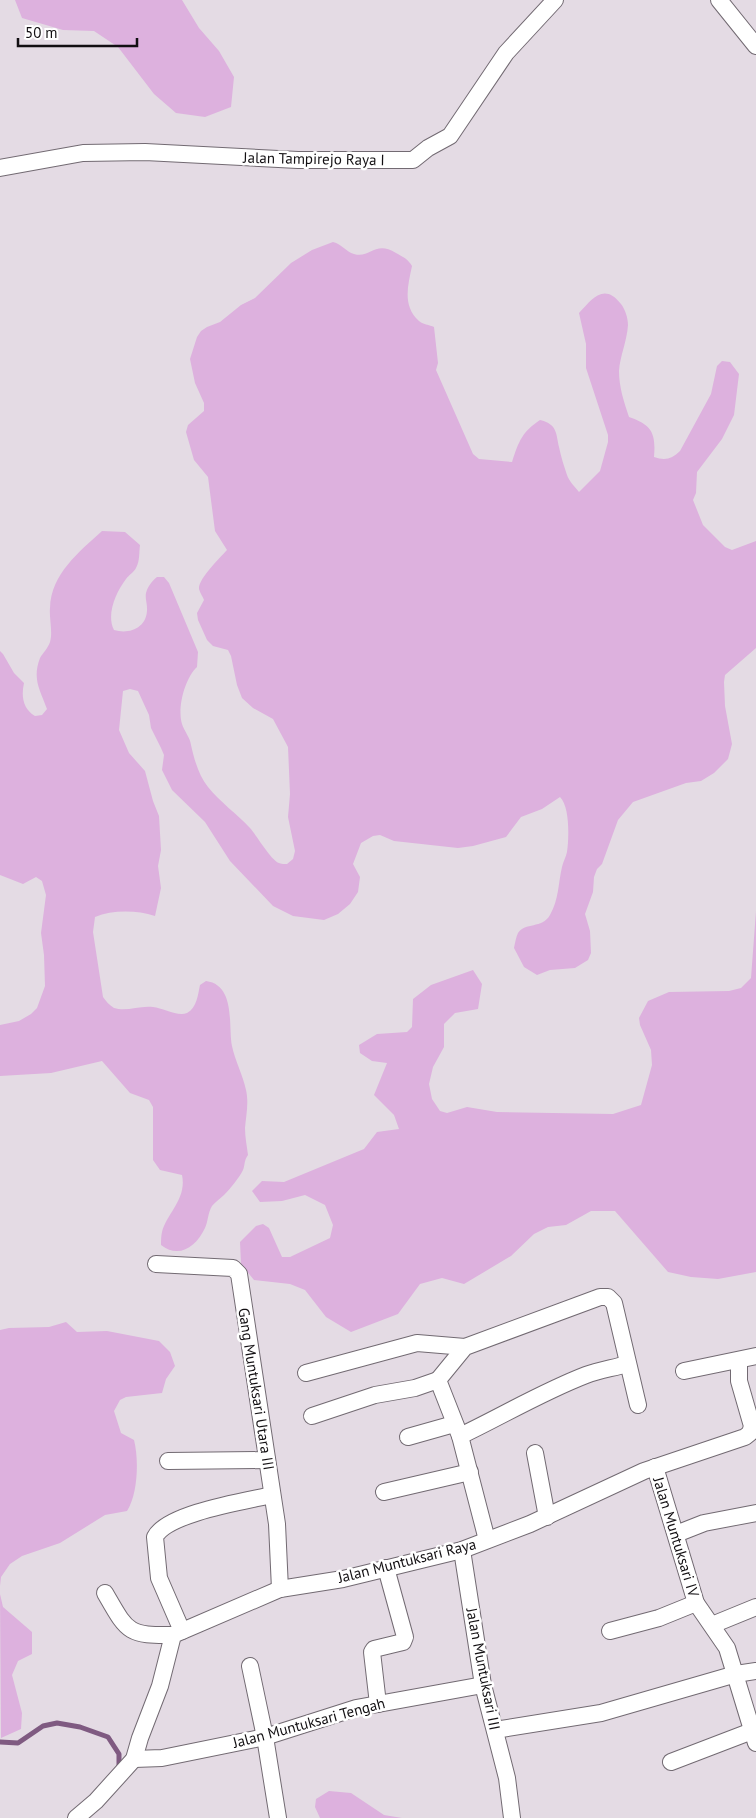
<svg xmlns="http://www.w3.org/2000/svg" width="756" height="1818" font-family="'PT Sans',sans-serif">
	<rect width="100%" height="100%" fill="#e4dbe4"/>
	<g fill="#ddb1de">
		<polygon points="15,0 182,0 199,28 219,51 234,77 231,107 205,117 176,113 154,94 118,47 94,31 63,30 22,18"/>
		<path d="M 333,242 C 342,244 346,252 354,254 C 370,259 375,240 396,253 C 403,257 408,259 412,266 C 408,285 402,306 419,321 C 422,324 430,325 434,327 L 438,363 L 436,370 L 473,454 L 479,459 L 512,462 C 519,441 522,432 540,420 C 557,424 556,433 559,447 C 561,457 564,466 567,475 C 569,481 575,487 579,492 L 600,471 L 608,442 L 608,435 L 586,368 L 586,344 L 579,313 C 592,299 604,282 621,304 C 625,309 628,318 628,325 C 627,341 620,356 619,371 C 619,387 624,402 629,417 C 652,425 656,433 654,457 C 665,461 672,459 680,451 L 711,394 L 717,366 L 722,361 L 730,362 L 739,374 L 734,415 L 722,439 L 697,472 L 696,493 L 693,500 L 703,525 L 725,547 L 732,550 L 756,541 L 756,648 L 725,675 L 724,682 L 725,706 L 732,744 L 728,759 L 714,773 L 701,781 L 686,783 L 633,802 L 618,820 L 602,864 L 597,869 L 594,877 L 593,892 L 585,914 L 590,931 L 591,953 L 588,960 L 575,968 L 550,970 L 537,975 L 524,967 L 514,948 C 515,943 516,937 518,933 C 525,922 542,929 550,915 C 559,899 558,884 562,867 C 563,862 566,857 567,852 C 569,838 570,807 560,797 L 542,809 L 521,817 L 506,837 L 473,846 L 458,848 L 394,841 L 380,835 L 373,836 L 361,843 L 353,864 L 360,877 L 358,892 L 350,904 L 338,914 L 324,920 L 293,916 L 273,906 L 230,861 L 205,822 L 172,790 L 162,770 L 164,755 L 161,748 L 151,728 L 149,715 L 138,691 L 130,689 L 123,691 L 119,730 L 129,753 L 145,771 L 153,801 L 159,816 L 161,850 L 158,866 L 161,888 L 155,916 C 136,910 112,910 95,917 L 93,932 L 103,997 C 106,1001 109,1005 114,1008 C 127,1012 140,1005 153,1007 C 163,1008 178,1017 187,1013 C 197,1008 198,994 200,985 L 206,981 C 236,985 228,1026 232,1046 C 235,1061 243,1075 246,1090 C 249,1103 246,1116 245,1128 C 245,1137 247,1147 248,1155 C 244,1160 245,1165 243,1170 C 239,1178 230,1189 224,1195 C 220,1199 215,1202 212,1206 C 208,1212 208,1222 205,1228 C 196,1247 179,1259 161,1245 C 161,1241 161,1236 162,1232 C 167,1213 187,1199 182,1175 L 160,1170 L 153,1160 L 153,1107 L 149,1100 L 130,1093 L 102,1061 L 51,1073 L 0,1076 L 0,1025 L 19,1021 L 31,1014 L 37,1008 L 45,986 L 44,955 L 41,933 L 46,895 L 42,881 L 36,877 L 23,884 L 0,875 L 0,651 L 3,654 L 14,673 L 24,683 C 21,696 23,709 35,716 L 42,715 L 47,709 C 40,690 32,679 40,658 C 43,653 48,648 50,642 C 53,632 49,618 50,608 C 51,574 79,552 102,531 L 125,532 L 140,545 C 139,552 140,561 136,568 C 134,572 129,575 126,579 C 116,592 106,615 114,630 C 130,635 148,627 147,608 C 147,603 145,598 146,593 C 148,586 152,581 157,577 L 164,577 L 169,583 L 198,652 L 197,667 C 185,678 177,708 182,724 C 184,731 190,737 191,745 C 194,759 199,776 208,787 C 220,802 237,814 250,828 C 257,836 271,860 279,863 C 280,864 286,864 287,864 L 293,859 L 295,851 L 288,817 L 290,794 L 288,747 L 273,719 L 253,708 L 242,698 L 237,685 L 231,656 L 228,650 L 213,646 L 207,640 L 198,620 L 197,613 L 204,600 C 203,597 200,593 199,589 C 198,579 220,558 227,550 L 215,531 L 208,477 L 194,460 L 186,432 L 188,425 L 204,411 L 204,403 L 195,383 L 190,359 L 197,337 L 201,331 L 207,327 L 220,322 L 241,305 L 255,298 L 291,263 L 312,250 Z"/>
		<polygon points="756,911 756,1272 718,1279 691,1277 668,1272 615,1211 591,1211 566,1225 548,1227 534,1234 511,1256 464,1284 442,1278 420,1284 398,1314 351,1332 326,1317 305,1290 290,1284 254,1280 241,1264 240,1242 256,1226 263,1224 269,1228 282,1257 290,1257 330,1238 333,1225 325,1205 305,1195 282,1201 260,1202 252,1191 262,1181 284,1182 364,1149 377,1132 399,1129 394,1115 374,1095 387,1063 372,1061 360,1053 359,1045 377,1034 407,1032 412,1027 413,999 431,985 473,970 482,984 478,1009 455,1013 444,1024 444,1047 433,1067 429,1084 432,1099 440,1111 447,1113 467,1107 497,1112 613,1114 641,1105 652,1065 651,1050 640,1025 639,1018 648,1001 669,992 729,991 741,988 751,978"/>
		<path d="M 66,1322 L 77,1332 L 107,1331 L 159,1341 L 170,1352 L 175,1366 L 166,1379 L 162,1393 L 126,1397 L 120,1400 L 114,1411 L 121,1433 L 134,1440 C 139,1459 138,1494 127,1511 L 105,1515 L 60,1543 L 22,1556 L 10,1564 L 1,1577 L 0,1586 L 0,1330 L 9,1328 L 49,1327 Z"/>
		<polygon points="0,1594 3,1607 32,1632 32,1654 18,1661 12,1675 22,1713 21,1729 1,1738"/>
		<polygon points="329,1791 351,1793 384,1815 402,1818 320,1818 315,1807 316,1799"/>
	</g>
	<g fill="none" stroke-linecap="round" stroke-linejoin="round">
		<polyline stroke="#7f5a81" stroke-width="5" points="0,1742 18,1743 43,1726 57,1723 80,1727 108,1737 119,1754 119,1770"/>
		<defs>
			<g id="minor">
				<polyline points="719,0 756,46"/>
				<polyline points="0,168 83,153 145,152 298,160 413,160 428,148 450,136 506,53 555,0"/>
				<polyline points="156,1264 233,1268 239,1274 277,1524 280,1589"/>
				<polyline points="684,1371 756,1356"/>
				<polyline points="306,1373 417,1343 465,1347"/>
				<polyline points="312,1416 375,1395 415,1388 438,1380"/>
				<path d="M 460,1436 C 502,1416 542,1392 586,1375 C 599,1370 614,1368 627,1364"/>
				<polyline points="408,1437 454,1424"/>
				<polyline points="535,1453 547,1517"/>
				<polyline points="168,1461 267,1460"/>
				<polyline points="655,1467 696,1603 727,1648 756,1743"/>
				<polyline points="384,1492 470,1472"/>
				<polyline points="676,1534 704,1523 756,1513"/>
				<polyline points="487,1540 460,1436 438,1380 465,1347 600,1297 608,1297 614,1303 638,1405"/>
				<polyline points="462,1550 483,1685 507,1778 512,1818"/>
				<path d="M 105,1593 C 127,1631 127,1636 173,1635"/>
				<polyline points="712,1625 756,1607"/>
				<path d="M 182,1631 L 159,1578 L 155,1537 C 167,1513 246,1501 272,1495"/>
				<polyline points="610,1631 659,1618 696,1603"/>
				<polyline points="250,1666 265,1737 278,1818"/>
				<polyline points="378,1704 372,1652 374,1649 403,1642 405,1637 386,1568"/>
				<polyline points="495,1730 601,1713 736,1674 756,1671"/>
				<polyline points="134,1759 162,1758 265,1737 356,1708 483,1685"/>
				<polyline points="671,1762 752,1731"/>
				<polyline points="76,1818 96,1801 134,1759 140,1738 160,1686 173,1635 280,1589 343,1579 462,1550 530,1524 644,1471 745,1437 750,1433 752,1426 739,1381 739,1361"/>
			</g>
		</defs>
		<use href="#minor" stroke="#726a72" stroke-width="18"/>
		<use href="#minor" stroke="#fff" stroke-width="16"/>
	</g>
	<g text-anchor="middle" stroke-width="5" stroke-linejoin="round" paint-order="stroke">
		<g font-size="15" fill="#120f12" stroke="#fff">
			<text transform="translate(314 159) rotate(1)" y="5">Jalan Tampirejo Raya I</text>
			<text transform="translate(256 1389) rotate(81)" y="5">Gang Muntuksari Utara III</text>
			<text transform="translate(676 1537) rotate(73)" y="5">Jalan Muntuksari IV</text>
			<text transform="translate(407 1561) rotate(-14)" y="5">Jalan Muntuksari Raya</text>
			<text transform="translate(483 1669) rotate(79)" y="5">Jalan Muntuksari III</text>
			<text transform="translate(309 1723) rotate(-15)" y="5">Jalan Muntuksari Tengah</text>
		</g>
	</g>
	<path d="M18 38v8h119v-8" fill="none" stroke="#120f12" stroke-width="2.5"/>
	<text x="25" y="38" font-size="15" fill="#120f12" stroke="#ffffff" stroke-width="4" paint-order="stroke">50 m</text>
</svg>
